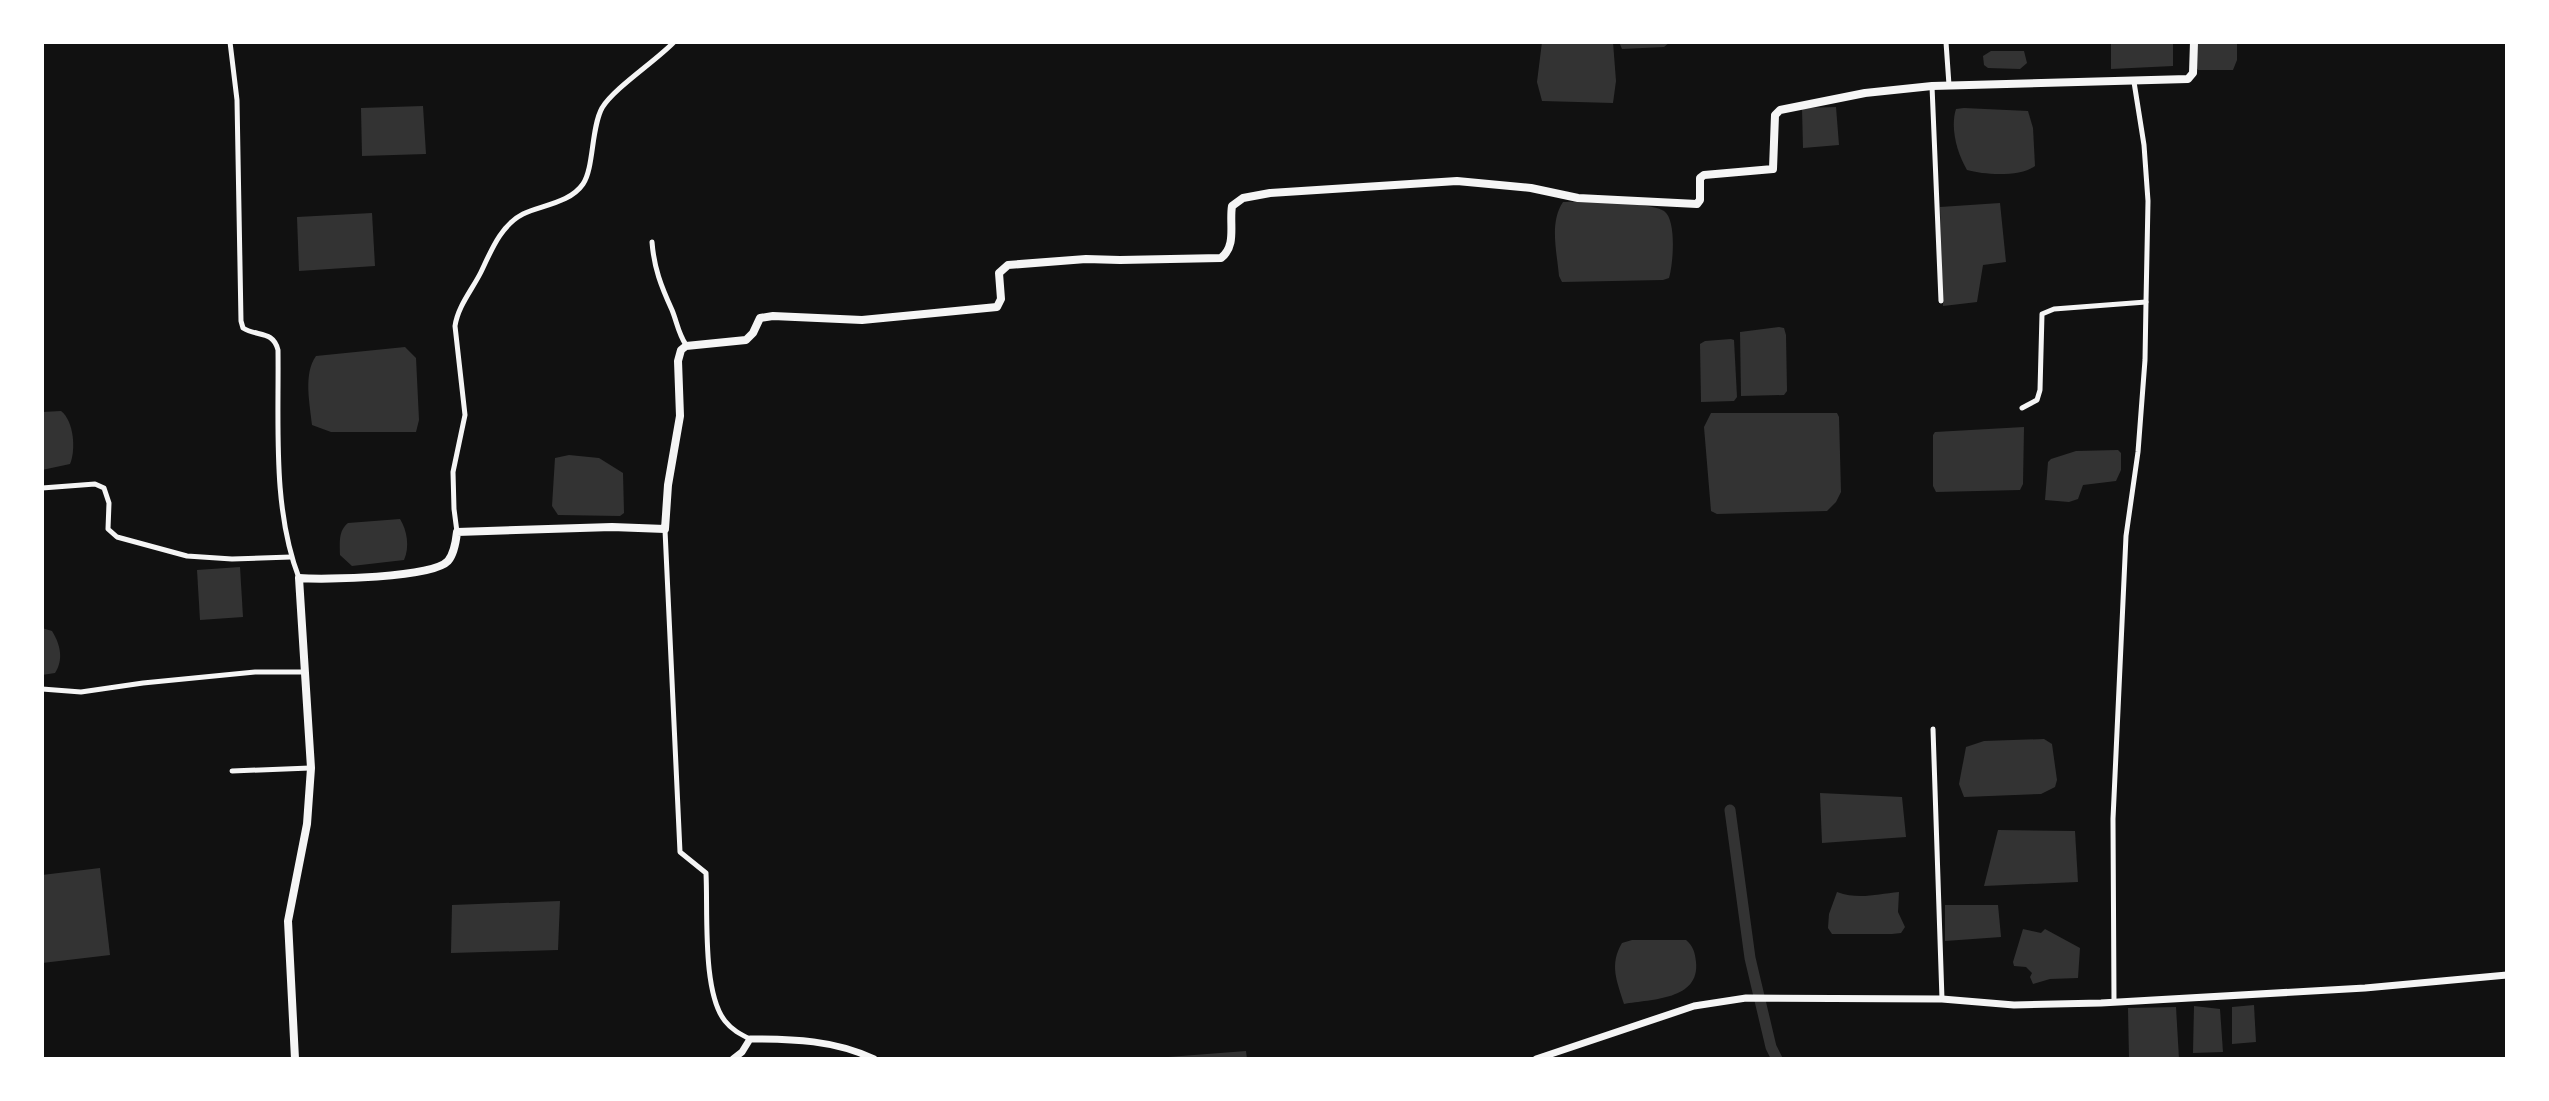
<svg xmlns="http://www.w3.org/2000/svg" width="2549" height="1101" font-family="'PT Sans',sans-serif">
	<rect width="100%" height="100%" fill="#111"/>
	<g fill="#333">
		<polygon points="1542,42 1613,42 1616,81 1613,103 1542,101 1537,82"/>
		<polygon points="1619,42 1670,42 1664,47 1622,49"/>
		<polygon points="2111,42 2173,42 2173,66 2111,69"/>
		<polygon points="2195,42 2237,42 2237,60 2233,70 2198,70 2194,64"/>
		<polygon points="1991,51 2024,51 2027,63 2020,69 1988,68 1984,65 1983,56"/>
		<polygon points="423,106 426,154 362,156 361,108"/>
		<polygon points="1836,107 1839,145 1803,148 1802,108"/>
		<path d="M 1964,108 L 2028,111 L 2033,128 L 2035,166 C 2020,177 1985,175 1967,170 C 1957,153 1950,128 1956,109 Z"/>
		<path d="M 1563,202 C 1581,201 1651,202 1664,211 C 1677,220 1673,265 1669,278 L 1663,280 L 1562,282 L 1559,276 C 1557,252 1549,223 1563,202 Z"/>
		<polygon points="2000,203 2006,262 1983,265 1977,302 1943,306 1940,207"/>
		<polygon points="372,213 375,266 299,271 297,217"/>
		<polygon points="1779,327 1784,328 1786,335 1787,391 1784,395 1741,396 1740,332"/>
		<polygon points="1731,339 1734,340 1737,397 1734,401 1701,402 1700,344 1705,341"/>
		<path d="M 405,347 L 416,358 L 419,420 L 416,432 L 331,432 L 312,425 C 310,404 303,374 316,356 Z"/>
		<path d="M 61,411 C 74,421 76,450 70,464 L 42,470 L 42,412 Z"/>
		<polygon points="1711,413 1837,413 1839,417 1841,492 1836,502 1827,511 1717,514 1711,511 1704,427"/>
		<polygon points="2024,427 2023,484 2020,490 1936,492 1933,486 1933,435 1935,432"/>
		<polygon points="2118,450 2121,453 2121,470 2116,481 2083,485 2078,499 2069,502 2045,500 2048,462 2051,459 2076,451"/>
		<polygon points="569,455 599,458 623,473 624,513 620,516 558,515 552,506 555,458"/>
		<path d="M 400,519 C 407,530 410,547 404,560 L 352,566 L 340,555 C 340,543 338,531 348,523 Z"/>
		<polygon points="240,567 243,617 200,620 197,570"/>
		<path d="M 42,628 L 52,631 C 60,644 64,659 55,673 L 42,675 Z"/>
		<polygon points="2044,739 2052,744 2057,780 2055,787 2041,794 1964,797 1959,784 1966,747 1984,741"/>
		<polygon points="1820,793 1902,797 1906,837 1822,843"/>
		<polygon points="1998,830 2075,831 2078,882 1984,886"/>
		<polygon points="100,868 110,955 42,963 42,875"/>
		<path d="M 1837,892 C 1859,900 1877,894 1899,892 L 1898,912 L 1905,927 L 1901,933 L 1892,934 L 1832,934 L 1828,928 L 1829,914 Z"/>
		<polygon points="560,901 558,950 451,953 452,905"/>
		<polygon points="1945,905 1998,905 2001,937 1945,941"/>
		<polygon points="2023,929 2041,933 2045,929 2080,948 2078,978 2050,979 2033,984 2030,977 2032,973 2026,967 2014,966 2013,962"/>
		<path d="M 1632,940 L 1686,940 C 1693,946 1695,952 1696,962 C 1700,1000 1652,999 1624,1004 C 1617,981 1609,965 1622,943 Z"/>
		<polygon points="2254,1005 2256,1042 2232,1044 2232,1007"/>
		<polygon points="2194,1006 2220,1009 2223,1052 2193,1053"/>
		<polygon points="2176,1007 2179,1059 2129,1059 2128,1008"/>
		<polygon points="1246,1051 1247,1059 1155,1059 1155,1058"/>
	</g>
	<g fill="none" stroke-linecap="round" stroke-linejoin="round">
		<polyline stroke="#333" stroke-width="11" points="1730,810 1750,958 1771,1047 1777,1059"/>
		<g stroke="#f5f5f5" stroke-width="5">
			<path d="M 230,42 L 237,100 L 241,321 L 243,328 C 257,337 273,330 278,350 C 279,424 272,508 299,578"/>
			<polyline points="1946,42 1949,85"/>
			<polyline points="1932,86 1941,301"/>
			<path d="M 652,242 C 654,268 661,286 672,310 C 677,322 678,333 686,345"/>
			<polyline points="2022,408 2037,400 2040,390 2042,314 2054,309 2146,302"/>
			<polyline points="42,488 95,484 104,488 109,503 108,529 117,537 187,556 232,559 291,557"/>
			<path d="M 665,530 L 680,852 L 706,873 C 708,912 702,992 725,1021 C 732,1030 740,1034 750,1039"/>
			<path d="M 457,532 L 454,509 L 453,472 L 465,415 L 455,326 C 458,306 472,290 481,272 C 491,251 501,225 523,214 C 542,205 570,203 583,184 C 594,168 591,128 602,108 C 614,88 656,61 674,42"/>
			<polyline points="42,689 81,692 143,683 255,672 305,672"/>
			<polyline points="1933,729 1942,999"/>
			<polyline points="232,771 310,768"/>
			<polyline points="2114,1002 2113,819 2126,536 2138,452 2145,360 2146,302 2148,201 2144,145 2134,82"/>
		</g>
		<g stroke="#f5f5f5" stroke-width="7">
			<path d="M 733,1059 L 742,1052 L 750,1039 C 793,1039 835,1040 874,1059"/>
			<polyline points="1536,1059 1694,1006 1746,998 1942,999 2014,1005 2101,1003 2365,988 2507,975"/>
		</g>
		<path stroke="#f5f5f5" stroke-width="8" d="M 295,1059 L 288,921 L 307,824 L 311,768 L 299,578 C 324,580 432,578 448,561 C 454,554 456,541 457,532 L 612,527 L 665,529 L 668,485 L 680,416 L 678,361 L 681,350 L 686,346 L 746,340 L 753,333 L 760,318 L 773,316 L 862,320 L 997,307 L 1001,299 L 999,273 L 1008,265 L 1086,259 L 1120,260 L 1221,258 C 1237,246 1229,224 1232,206 L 1243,198 L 1270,193 L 1457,181 L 1531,188 L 1578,198 L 1697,204 L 1700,200 L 1700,178 L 1704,175 L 1773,169 L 1775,115 L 1780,110 L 1865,93 L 1932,86 L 2188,79 L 2193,73 L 2194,42"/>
	</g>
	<rect width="2549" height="1101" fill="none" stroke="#ffffff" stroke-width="88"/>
</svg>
